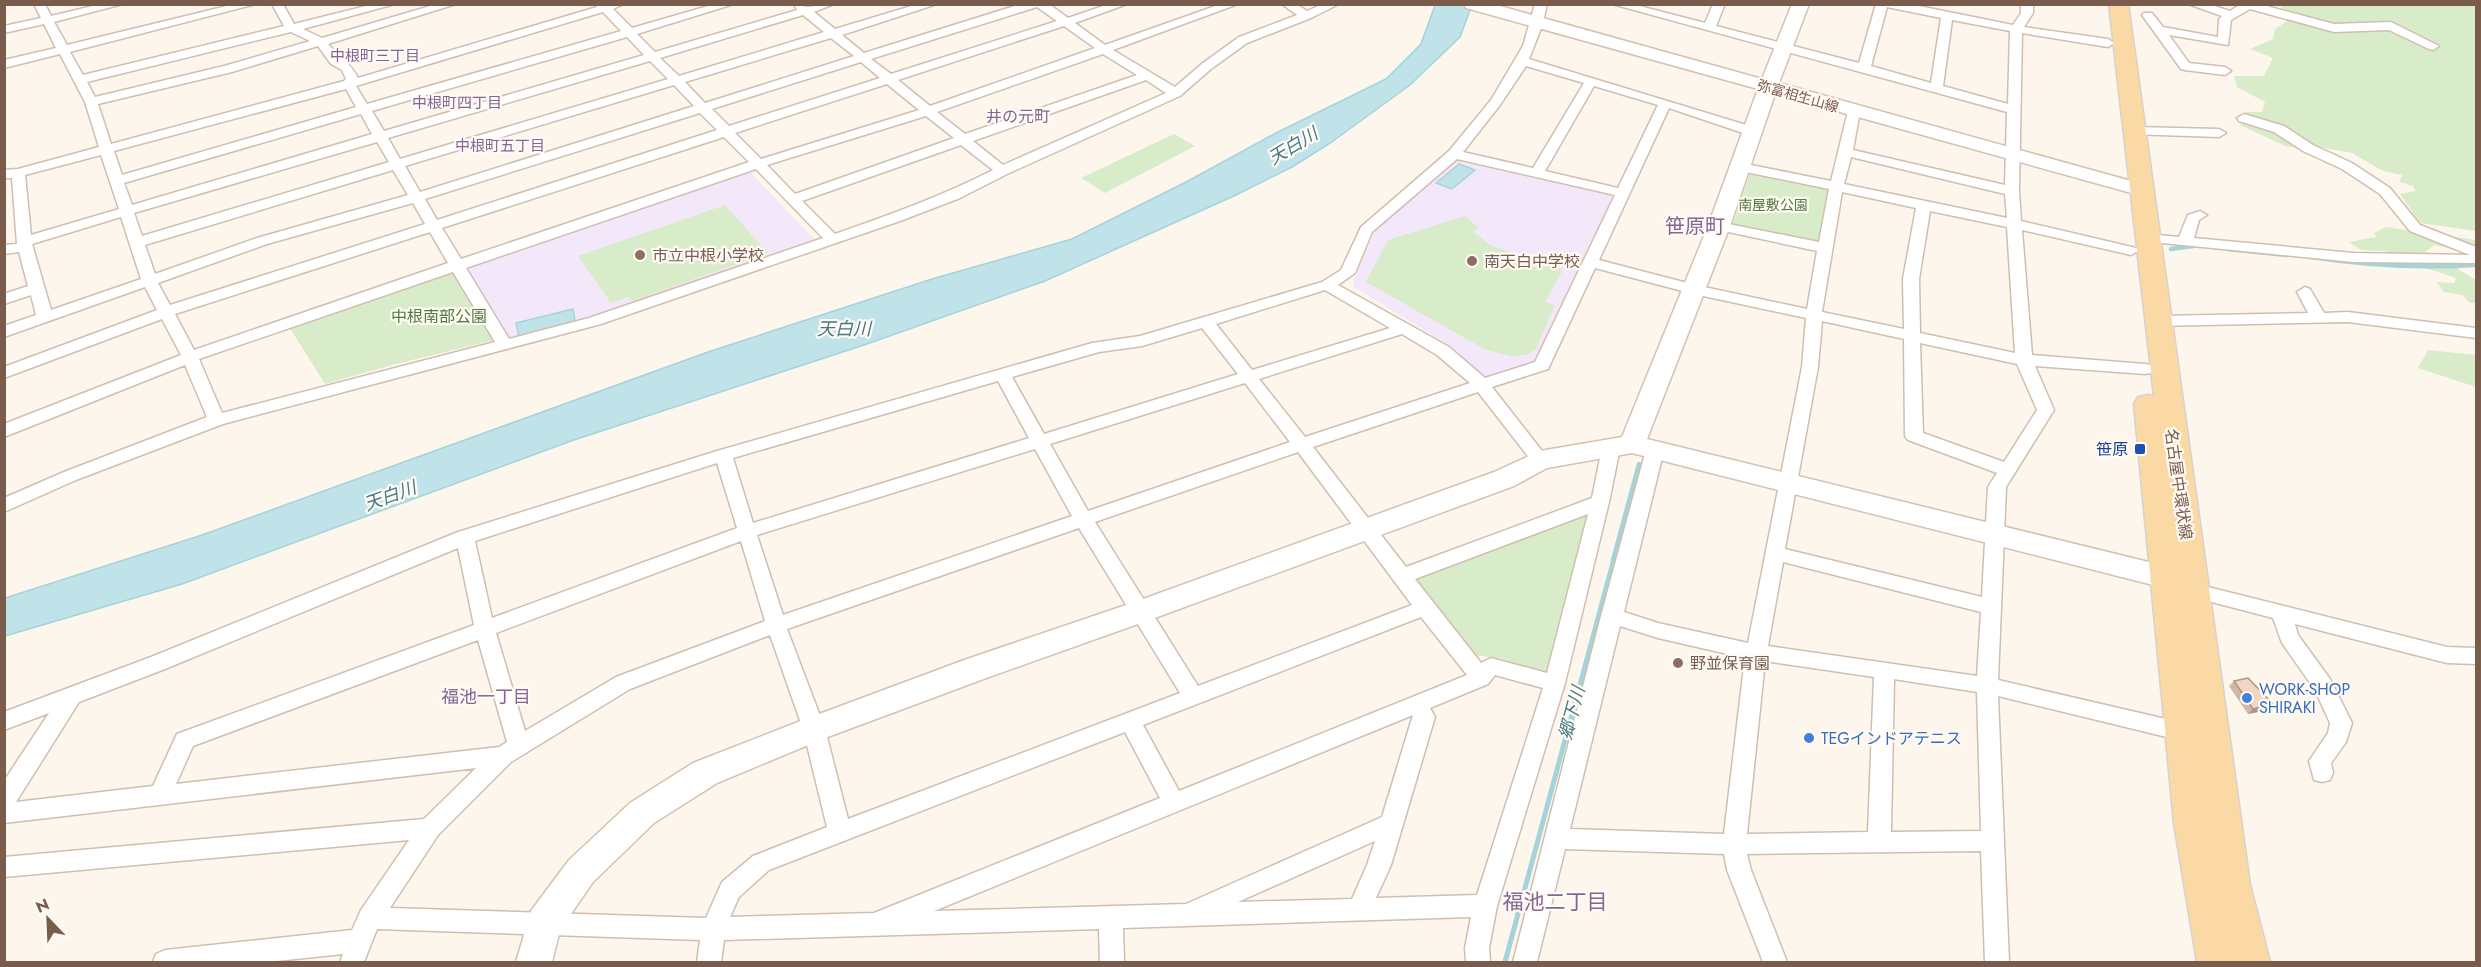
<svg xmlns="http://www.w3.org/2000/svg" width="2481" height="967" font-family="Jost,'Noto Sans JP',sans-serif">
	<rect width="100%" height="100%" fill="#fdf6ec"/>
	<g fill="#f3e8fa">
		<polygon points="1459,159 1611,193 1615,196 1591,241 1534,363 1490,377 1483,375 1452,347 1354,287 1353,281 1376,229 1412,195"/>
		<polygon points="747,173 751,173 815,240 812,243 576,323 517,339 510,338 467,269"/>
	</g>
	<g fill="#d8ecc9">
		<polygon points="2279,5 2476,5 2476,231 2420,223 2400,194 2416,191 2413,186 2399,182 2402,175 2383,171 2352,153 2314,146 2287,147 2240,125 2247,112 2262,112 2265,102 2237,87 2234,76 2264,76 2273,58 2250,49 2273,39 2275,29 2293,17"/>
		<polygon points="1174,134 1195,146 1105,193 1081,178"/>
		<polygon points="1755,172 1826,187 1830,190 1821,242 1816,243 1737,227 1733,224 1750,173"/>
		<polygon points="725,205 768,253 632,301 629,297 611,303 578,256"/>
		<polygon points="1465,216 1479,228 1473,231 1490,245 1563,270 1545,302 1555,305 1536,349 1527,355 1511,356 1486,350 1366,282 1388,240"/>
		<polygon points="2386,227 2476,240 2476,248 2463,251 2434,245 2425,252 2459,263 2459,270 2476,280 2476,303 2470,303 2462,295 2444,292 2437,282 2454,283 2456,278 2436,271 2398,263 2385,251 2361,250 2349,242 2376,237 2374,233"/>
		<polygon points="455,272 499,339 392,365 325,384 290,328"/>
		<polygon points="2428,350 2476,355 2476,387 2418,368"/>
		<polygon points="1591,512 1550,675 1500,658 1472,655 1411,579"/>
	</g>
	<g fill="#bfe3e8" stroke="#a5d3da" stroke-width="1.5">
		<polygon points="1435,5 1472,5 1460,37 1410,85 1329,144 1292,167 1236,195 1045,281 867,344 571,441 182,584 5,636 5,598 202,535 708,352 932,279 1072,239 1188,181 1276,133 1386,79 1421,44"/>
		<polygon points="1459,164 1475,170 1452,189 1436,183"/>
		<polygon points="573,309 575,321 519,336 516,323"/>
	</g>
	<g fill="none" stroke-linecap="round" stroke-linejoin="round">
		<g stroke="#a5d3da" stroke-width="4.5">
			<polyline points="2171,249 2193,246"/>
			<polyline points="2228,249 2286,255"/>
			<path d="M 2312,257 C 2368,266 2419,268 2476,265"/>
			<polyline points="1613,560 1639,464"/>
		</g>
		<polyline stroke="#a5d3da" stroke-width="5" points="1505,962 1614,559"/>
		<defs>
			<g id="street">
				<path d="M 34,4 L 45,4 L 51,16 L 101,4 L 123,4 L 54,22 L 67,45 L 235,4 L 256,4 L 70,52 L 83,75 L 284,26 L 272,4 L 283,4 L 294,24 L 374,4 L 395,4 L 303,29 L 322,38 L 437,4 L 456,4 L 328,44 C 338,56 351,63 358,78 L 597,7 L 596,4 L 624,4 L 613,9 L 632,28 L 715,4 L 734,4 L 637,34 L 655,52 L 797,10 L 794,4 L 807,7 L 834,4 L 814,12 L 835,29 L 918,4 L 937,4 L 842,35 L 864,53 L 1021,4 L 1049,4 L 1068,18 L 1109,4 L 1127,4 L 1075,23 L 1105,45 L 1221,4 L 1238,4 L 1113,50 L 1175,87 L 1203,63 L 1239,37 L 1297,15 L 1282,4 L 1296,4 L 1307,11 L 1323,4 L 1339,4 L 1311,18 L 1247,43 L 1211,69 L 1180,96 L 1007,174 L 960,198 L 900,221 L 601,324 L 223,424 L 76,480 L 4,512 L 4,498 L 64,472 L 207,417 L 185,365 L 4,437 L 4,424 L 181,355 L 162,319 L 4,378 L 4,367 L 157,310 L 145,287 L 4,337 L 4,326 L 36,315 L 31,295 L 4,304 L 4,294 L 28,286 L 19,252 L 4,254 L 4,245 L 17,244 L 12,178 L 4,178 L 4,170 L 18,169 L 99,147 L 85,102 L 60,54 L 4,68 L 4,60 L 56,48 L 44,24 L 4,33 L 4,26 L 41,18 ZM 1037,7 L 1057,21 L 891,74 L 871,59 ZM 603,12 L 621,31 L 367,104 L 356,86 ZM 803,15 L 824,32 L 679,76 L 660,58 ZM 1064,26 L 1095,48 L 930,106 L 898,80 ZM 291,32 L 310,41 L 224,66 L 95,97 L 87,82 ZM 627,37 L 644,55 L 384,131 L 372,111 ZM 831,38 L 854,56 L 705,103 L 685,82 ZM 318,46 L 331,64 L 342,70 L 346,79 L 344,81 L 111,144 L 98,104 L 232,72 ZM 1103,54 L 1137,75 L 965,134 L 937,112 ZM 650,61 L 668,79 L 400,159 L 388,138 ZM 861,62 L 880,78 L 729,126 L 712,109 ZM 1146,80 L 1166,93 L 1003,165 L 973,141 ZM 887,84 L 919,110 L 761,159 L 735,133 ZM 674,85 L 694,106 L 420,192 L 405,166 ZM 346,89 L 356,107 L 122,175 L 114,151 ZM 700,113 L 717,130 L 437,220 L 425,199 ZM 361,114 L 372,134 L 132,205 L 124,183 ZM 926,116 L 954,138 L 795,194 L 767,165 ZM 724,137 L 749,162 L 461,259 L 442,228 ZM 377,142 L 389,162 L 142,236 L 134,213 ZM 961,145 L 993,170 C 942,196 889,215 835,234 L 802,201 ZM 101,155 L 119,209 L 31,235 L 25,175 ZM 756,169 L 823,238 L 589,318 L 509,339 L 466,268 ZM 393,170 L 408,195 L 257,238 L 155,274 L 145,245 ZM 413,203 L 425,224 L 170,305 L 158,283 L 267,244 ZM 121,217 L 141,279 L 51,310 L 32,244 ZM 430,232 L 448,263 L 194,350 L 175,314 ZM 453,272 L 495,342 L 222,413 L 199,359 Z"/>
				<path d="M 1535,4 L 1547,4 L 1542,26 L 1529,59 L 1756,128 L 1758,131 L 1756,134 L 1746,134 L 1669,108 L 1599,260 L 1695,285 L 1807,309 L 1817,251 L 1719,230 L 1712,226 L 1719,222 L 1819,242 L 1829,189 L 1736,170 L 1734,167 L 1736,164 L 1741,163 L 1831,181 L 1848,111 L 1854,107 L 1860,111 L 1853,150 L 2005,185 L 2007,112 L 1612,4 L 1632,4 L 1705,23 L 1713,4 L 1725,4 L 1716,26 L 1859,63 L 1876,4 L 1909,4 L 2013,25 L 2021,13 L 2021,4 L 2033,4 L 2033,13 L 2024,27 L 2108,39 L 2114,43 L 2108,47 L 2022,33 L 2019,191 L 2021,221 L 2136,248 L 2138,251 L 2131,255 L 2022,230 L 2032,355 L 2145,364 L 2151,365 L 2153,369 L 2151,373 L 2145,374 L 2035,366 L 2054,410 L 2006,487 L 1998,680 L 2183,723 L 2191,726 L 2194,732 L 2191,738 L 2183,741 L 1998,696 L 2009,962 L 1985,962 L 1981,851 L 1747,854 L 1751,870 L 1787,962 L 1763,962 L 1727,870 L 1724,854 L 1565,849 L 1537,962 L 1513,962 L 1601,616 L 1646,450 L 1649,446 L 1661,446 L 1664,450 L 1624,612 L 1658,623 L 1748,643 L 1802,367 L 1806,318 L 1694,294 L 1595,268 L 1548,369 L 1492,387 L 1546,456 L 1549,460 L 1546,464 L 1534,464 L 1478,392 L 1313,447 L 1406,567 L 1592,498 L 1602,448 L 1605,444 L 1617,444 L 1620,448 L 1609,502 L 1565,683 L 1497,906 L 1489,948 L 1490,962 L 1466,962 L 1465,948 L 1471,917 L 1123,928 L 1124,962 L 1100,962 L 1099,929 L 724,940 L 721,962 L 697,962 L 700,940 L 377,929 L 364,962 L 340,962 L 343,954 L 267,962 L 153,962 L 156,954 L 165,950 L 352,930 L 361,910 L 409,840 L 4,877 L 4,857 L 424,819 L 476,768 L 4,823 L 4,781 L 49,713 L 4,730 L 4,712 L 151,657 L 458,532 L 717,451 L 1092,343 L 1140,336 L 1322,282 L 1341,270 L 1361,227 L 1449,151 L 1491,100 L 1523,46 ZM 1887,7 L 1941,18 L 1931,83 L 1871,66 ZM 1952,20 L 2010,31 L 2008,104 L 1943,86 ZM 1526,66 L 1584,83 L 1533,168 L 1463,152 L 1500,105 ZM 1594,86 L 1658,105 L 1618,188 L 1545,171 ZM 1851,157 L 2005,194 L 2007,218 L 1844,184 ZM 1457,159 L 1615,195 L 1535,362 L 1485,378 L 1449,347 L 1338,285 L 1355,273 L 1372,232 ZM 1842,192 L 1916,208 L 1903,279 L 1904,329 L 1822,312 ZM 1930,211 L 2007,227 L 2015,353 L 1920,333 L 1919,279 ZM 1325,290 L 1390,328 L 1252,370 L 1216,324 ZM 1822,321 L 1904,339 L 1905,436 L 1908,440 L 1997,473 L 1988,487 L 1982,597 L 1785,549 L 1818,367 ZM 1202,328 L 1238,374 L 1044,434 L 1012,377 L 1099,352 L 1142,346 ZM 1402,334 L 1437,355 L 1470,383 L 1305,437 L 1259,379 ZM 1920,343 L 2017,364 L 2037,410 L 2004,462 L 1923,433 ZM 998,381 L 1029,438 L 753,523 L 733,458 ZM 1245,383 L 1290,442 L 1088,511 L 1050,444 ZM 1035,449 L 1072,516 L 783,615 L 757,535 ZM 1298,452 L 1412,605 L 1198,686 L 1095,522 ZM 717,463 L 737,528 L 492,618 L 475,541 ZM 1588,514 L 1547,673 L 1491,658 L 1481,663 L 1415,579 ZM 1079,528 L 1180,693 L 848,819 L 825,729 L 787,629 ZM 741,541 L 765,621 L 616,677 L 525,731 L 496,633 ZM 458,548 L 474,625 L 177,734 L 153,786 L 16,802 L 79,702 L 165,669 ZM 1783,562 L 1981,612 L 1977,676 L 1768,646 ZM 1421,617 L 1467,675 L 1179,791 L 1143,725 ZM 1620,626 L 1658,638 L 1745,658 L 1724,834 L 1570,829 ZM 770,635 L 803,729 L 827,827 L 753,856 L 722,882 L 706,918 L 390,908 L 438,835 L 511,762 L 630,689 ZM 478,640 L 507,742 L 499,747 L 176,784 L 193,746 ZM 1765,661 L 1874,677 L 1868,832 L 1747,834 ZM 1495,675 L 1543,688 L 1477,895 L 1376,898 L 1391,865 L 1435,717 L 1430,708 L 1488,684 ZM 1894,679 L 1977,692 L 1981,831 L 1891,832 ZM 1413,715 L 1382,817 L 1186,904 L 934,911 ZM 1125,732 L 1160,798 L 874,913 L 730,917 L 739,897 L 769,870 ZM 1375,841 L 1367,865 L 1352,899 L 1238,902 Z"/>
				<polygon points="2188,4 2208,4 2230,11 2241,4 2259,4 2334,24 2391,22 2439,46 2433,50 2429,49 2389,30 2334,32 2250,9 2231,20 2228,45 2169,35 2189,63 2225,67 2231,71 2225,75 2185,70 2181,69 2142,15 2144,13 2152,13 2163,27 2218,37 2219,19 2222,16"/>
				<polygon points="2244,114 2284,126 2313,145 2352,163 2390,188 2420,225 2476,247 2476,263 2353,262 2142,241 2140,238 2142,235 2147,234 2179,237 2188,215 2200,211 2207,215 2199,220 2194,238 2353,253 2470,255 2410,231 2380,194 2342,169 2303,151 2274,132 2239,121 2237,118"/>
				<polygon points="2135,127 2219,129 2226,133 2219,137 2130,134 2128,131 2130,128"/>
				<polygon points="2305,287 2310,289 2324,313 2348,312 2476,328 2476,338 2348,322 2157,326 2149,321 2157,316 2308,313 2297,292"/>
				<polygon points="2188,582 2447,647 2476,648 2476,664 2447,663 2295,624 2298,635 2330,679 2352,723 2346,742 2331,763 2333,773 2330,780 2322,782 2314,780 2309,761 2328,733 2330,723 2315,690 2282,643 2273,618 2181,594 2178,589 2181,584"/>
			</g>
			<polygon id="secondary" points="1464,4 1493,4 1762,79 1792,4 1809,4 1779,83 2149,186 2152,190 2149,194 2142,196 1775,94 1730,226 1647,439 2165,566 2175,569 2179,577 2175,585 2165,588 1632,453 1547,468 1514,486 1152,619 989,677 825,738 717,783 654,823 593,882 560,930 552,962 516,962 531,911 569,860 630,803 693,763 803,720 967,659 1132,603 1494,472 1540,451 1622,437 1708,226 1758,89 1466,8"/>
			<polygon id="primary" points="2109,4 2128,4 2250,885 2270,962 2197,962 2174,823 2134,404 2138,397 2148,395 2154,396"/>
		</defs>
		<use href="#street" stroke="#d1beb0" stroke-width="3"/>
		<use href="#secondary" stroke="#d6c0b0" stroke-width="3"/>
		<use href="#primary" stroke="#dad1cd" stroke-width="3"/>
		<use href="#street" fill="#fff" fill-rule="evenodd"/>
		<use href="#secondary" fill="#fff" fill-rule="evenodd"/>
		<use href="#primary" fill="#fbd9a5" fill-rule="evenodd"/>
	</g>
	<polygon fill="#d1b7a8" points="2234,681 2268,710 2248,714 2229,686"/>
	<polygon fill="#aa9588" points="2273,704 2268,710 2248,714 2253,709"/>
	<polygon fill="#f3d5c3" stroke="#aa9588" stroke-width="1.5" points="2248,678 2273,704 2253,709 2234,681"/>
	<g fill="#8d6e63" stroke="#fffaf3" stroke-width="2">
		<circle cx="640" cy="255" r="6"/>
		<circle cx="1472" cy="261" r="6"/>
		<circle cx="1678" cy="663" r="6"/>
	</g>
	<rect fill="#1a4fb4" stroke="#fffaf3" stroke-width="2" x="2134" y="443" width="12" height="12" rx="3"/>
	<g fill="#3f7fe0" stroke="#fffaf3" stroke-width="2">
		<circle cx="2247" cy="698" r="6"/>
		<circle cx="1809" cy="738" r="6"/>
	</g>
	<g text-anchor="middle" stroke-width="4.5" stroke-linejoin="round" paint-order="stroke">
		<g font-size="14" fill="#7a5c4d" stroke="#fffaf3">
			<text transform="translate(1798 96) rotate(16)" y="5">弥富相生山線</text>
		</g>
		<g font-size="14" fill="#537a41" stroke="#fffaf3">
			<text x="1773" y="210">南屋敷公園</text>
		</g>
		<g font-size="15" fill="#846695" stroke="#fffaf3">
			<text x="375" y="61">中根町三丁目</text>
			<text x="457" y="108">中根町四丁目</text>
			<text x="500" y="151">中根町五丁目</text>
		</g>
		<g font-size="16" fill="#846695" stroke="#fffaf3">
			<text x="1018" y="122">井の元町</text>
		</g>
		<g font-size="16" fill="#785e54" stroke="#fffaf3" text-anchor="start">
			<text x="652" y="261">市立中根小学校</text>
			<text x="1484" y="267">南天白中学校</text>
			<text x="1690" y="669">野並保育園</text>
		</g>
		<g font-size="16" fill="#537a41" stroke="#fffaf3">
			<text x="439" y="322">中根南部公園</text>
		</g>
		<g font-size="16" fill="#164399" stroke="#fffaf3" text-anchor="end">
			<text x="2128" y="455">笹原</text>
		</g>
		<g font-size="16" fill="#7a5c4d" stroke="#fffaf3">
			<text transform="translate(2179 484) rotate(82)" y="6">名古屋中環状線</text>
		</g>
		<g font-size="16" fill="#366cbe" stroke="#fffaf3" text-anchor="start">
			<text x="2259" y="695">WORK-SHOP<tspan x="2259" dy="18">SHIRAKI</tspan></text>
			<text x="1821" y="744">TEGインドアテニス</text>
		</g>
		<g font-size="18" font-style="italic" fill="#437c86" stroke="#fffaf3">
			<text transform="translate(1293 146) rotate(-31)" y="6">天白川</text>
			<text x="844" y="335">天白川</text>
			<text transform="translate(390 496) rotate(-20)" y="6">天白川</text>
			<text transform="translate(1572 713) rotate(-75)" y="6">郷下川</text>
		</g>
		<g font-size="18" fill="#846695" stroke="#fffaf3">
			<text x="486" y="703">福池一丁目</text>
		</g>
		<g font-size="20" fill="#846695" stroke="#fffaf3">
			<text x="1695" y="233">笹原町</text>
		</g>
		<g font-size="21" fill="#846695" stroke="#fffaf3">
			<text x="1555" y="909">福池二丁目</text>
		</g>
	</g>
	<rect width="2481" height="967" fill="none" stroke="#7a5c4d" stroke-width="12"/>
	<g transform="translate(48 919) rotate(337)" stroke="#fffaf3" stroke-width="4.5" paint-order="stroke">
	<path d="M0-4.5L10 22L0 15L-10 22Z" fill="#7a5c4d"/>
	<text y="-9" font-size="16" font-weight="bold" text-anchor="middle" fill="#7a5c4d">N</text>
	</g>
</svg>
